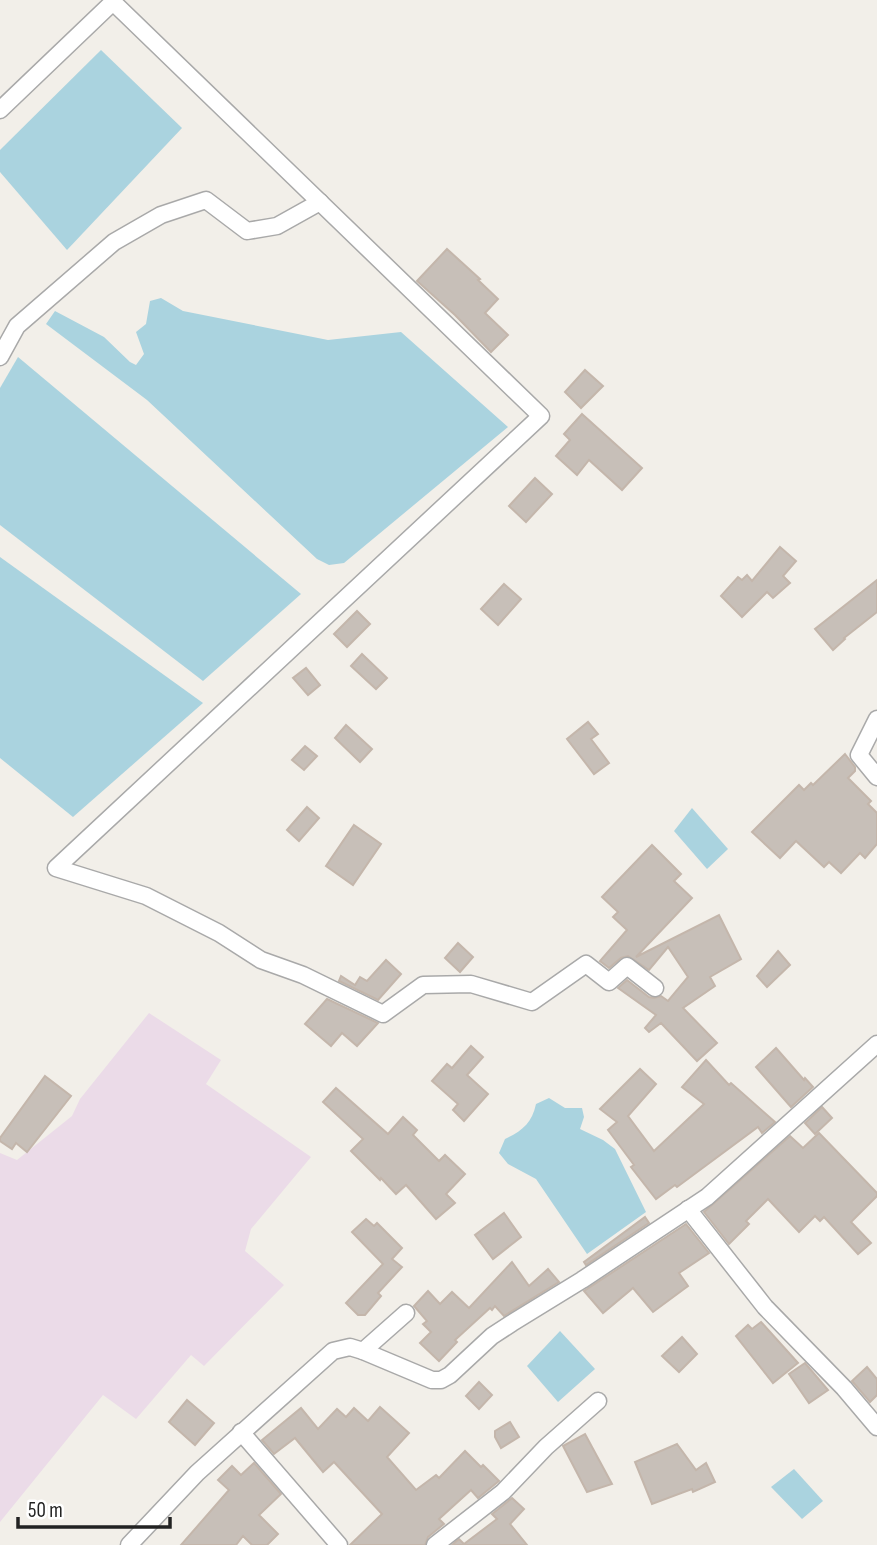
<svg xmlns="http://www.w3.org/2000/svg" width="877" height="1545" font-family="'Sofia Sans Condensed',sans-serif">
	<rect width="100%" height="100%" fill="#f2efe9"/>
	<polygon fill="#ebdbe8" points="149,1013 221,1060 206,1084 311,1157 251,1229 245,1251 284,1285 204,1366 191,1355 136,1419 103,1395 0,1522 0,1153 17,1160 72,1116 80,1099"/>
	<g fill="#aad3df">
		<polygon points="101,50 182,128 67,250 0,172 0,150"/>
		<polygon points="161,298 183,311 328,340 401,332 508,427 344,563 329,565 317,559 147,400 46,324 55,311 104,337 130,362 136,365 144,354 136,332 146,324 150,301"/>
		<polygon points="18,357 301,594 203,681 0,525 0,388"/>
		<polygon points="0,557 203,703 73,817 0,758"/>
		<polygon points="692,808 728,849 707,869 674,831"/>
		<path d="M 549,1098 L 565,1108 L 582,1108 L 584,1117 L 580,1129 L 603,1140 L 615,1149 L 646,1212 L 587,1254 L 536,1179 L 508,1164 L 499,1153 L 505,1139 C 522,1131 532,1123 536,1104 Z"/>
		<polygon points="560,1331 595,1369 558,1402 527,1366"/>
		<polygon points="794,1469 823,1501 802,1519 771,1487"/>
	</g>
	<g fill="#c7bfb8" stroke="#c4b6ab" stroke-width="2">
		<polygon points="447,249 480,279 478,280 498,299 485,313 508,335 491,352 455,315 417,281"/>
		<polygon points="585,370 603,386 581,408 565,392"/>
		<polygon points="582,414 642,468 622,490 589,460 577,475 556,456 570,440 564,434"/>
		<polygon points="535,478 552,494 526,522 509,506"/>
		<polygon points="780,547 796,561 783,576 790,583 773,598 767,592 742,617 721,596 738,577 742,580 747,575 752,581"/>
		<polygon points="877,580 877,612 844,638 845,639 833,650 815,629"/>
		<polygon points="504,584 521,599 498,625 481,609"/>
		<polygon points="357,611 370,624 347,647 334,634"/>
		<polygon points="362,654 387,678 376,689 351,666"/>
		<polygon points="306,668 320,685 308,695 293,678"/>
		<polygon points="588,722 598,734 591,739 609,763 594,774 567,739"/>
		<polygon points="346,725 372,749 360,762 335,738"/>
		<polygon points="305,746 317,756 304,770 292,760"/>
		<polygon points="845,754 855,767 855,771 848,778 871,801 868,804 877,813 877,844 865,858 860,853 841,873 829,862 824,867 796,841 780,858 752,832 799,785 804,790 811,783 813,785"/>
		<polygon points="307,807 319,818 299,841 287,830"/>
		<polygon points="354,825 381,844 353,885 326,866"/>
		<polygon points="652,845 681,874 674,881 692,898 636,957 719,915 741,959 710,977 715,986 683,1008 717,1043 697,1061 661,1023 649,1032 645,1028 656,1015 618,988 627,980 649,997 654,998 661,996 668,1001 688,977 668,947 649,970 628,956 621,958 609,968 600,961 627,930 613,917 618,912 602,897"/>
		<polygon points="458,943 473,957 460,972 445,958"/>
		<polygon points="778,951 790,965 767,987 757,976"/>
		<polygon points="386,960 401,974 378,1000 339,981 341,976 355,985 360,977 367,981"/>
		<polygon points="327,999 378,1023 357,1046 342,1033 331,1046 305,1024"/>
		<polygon points="471,1046 483,1057 467,1075 488,1094 464,1121 453,1110 458,1104 432,1081 447,1064 452,1068"/>
		<polygon points="776,1048 804,1080 805,1078 813,1087 791,1107 756,1067"/>
		<polygon points="706,1060 729,1085 731,1083 775,1122 762,1133 758,1127 677,1187 675,1185 656,1199 631,1167 634,1165 608,1130 617,1122 600,1109 640,1069 656,1084 628,1116 654,1151 704,1104 682,1087"/>
		<polygon points="45,1076 71,1096 27,1152 16,1143 12,1149 0,1141 0,1138"/>
		<polygon points="336,1088 388,1134 403,1117 417,1130 413,1135 439,1161 445,1155 465,1174 446,1194 455,1203 436,1219 406,1185 396,1194 381,1178 380,1180 351,1151 363,1139 323,1102"/>
		<polygon points="822,1107 832,1118 815,1134 805,1123"/>
		<polygon points="819,1133 877,1193 877,1196 851,1222 871,1243 858,1254 824,1217 820,1221 815,1216 799,1232 768,1199 746,1221 749,1224 729,1244 704,1212 790,1136 803,1148"/>
		<polygon points="504,1213 521,1237 493,1259 475,1235"/>
		<polygon points="645,1217 649,1223 586,1265 584,1262"/>
		<polygon points="366,1219 374,1226 377,1223 402,1248 392,1259 402,1267 378,1293 381,1296 365,1315 358,1315 346,1303 383,1264 352,1232"/>
		<polygon points="686,1224 709,1253 679,1273 688,1286 653,1312 633,1288 603,1313 584,1291"/>
		<polygon points="512,1262 529,1286 548,1269 559,1282 504,1316 495,1306 492,1310 490,1308 455,1340 457,1342 439,1361 420,1343 431,1332 423,1324 427,1321 414,1306 428,1291 440,1304 452,1292 469,1308"/>
		<polygon points="761,1322 798,1363 773,1383 736,1336 748,1325 752,1329"/>
		<polygon points="682,1337 697,1354 679,1372 662,1356"/>
		<polygon points="805,1363 828,1390 809,1403 789,1374"/>
		<polygon points="867,1367 877,1379 877,1395 870,1402 852,1381"/>
		<polygon points="479,1382 492,1395 479,1409 466,1396"/>
		<polygon points="187,1400 214,1423 195,1445 169,1422"/>
		<polygon points="380,1407 409,1433 387,1457 416,1490 436,1475 439,1478 465,1451 481,1467 483,1465 499,1481 478,1498 471,1490 439,1519 444,1524 428,1537 425,1545 350,1545 382,1514 334,1462 323,1472 295,1438 274,1454 262,1440 301,1408 318,1429 337,1409 346,1417 354,1408 368,1421"/>
		<polygon points="510,1422 519,1437 501,1448 495,1437 495,1431"/>
		<polygon points="585,1434 612,1484 587,1492 563,1446"/>
		<polygon points="677,1444 696,1470 706,1463 715,1482 693,1492 692,1489 652,1504 635,1462"/>
		<polygon points="254,1463 281,1494 259,1515 278,1534 267,1545 252,1545 243,1536 236,1545 181,1545 229,1490 218,1480 232,1466 241,1475"/>
		<polygon points="512,1498 524,1509 510,1524 527,1545 452,1545 459,1539 464,1544 497,1519 492,1514"/>
	</g>
	<g fill="none" stroke-linecap="round" stroke-linejoin="round">
		<defs>
			<g id="minor">
				<polyline points="0,110 113,2 541,416 56,868 146,896 219,933 261,960 303,975 383,1014 423,985 471,984 532,1002 586,964 609,982 627,966 655,988"/>
				<polyline points="0,357 17,326 114,242 161,215 206,200 247,231 277,226 320,202"/>
				<polyline points="877,719 859,755 877,777"/>
				<polyline points="688,1209 765,1307 844,1388 877,1427"/>
				<polyline points="363,1351 432,1380 441,1380 450,1375 492,1336 512,1323 582,1280 707,1197 877,1044"/>
				<polyline points="241,1432 339,1545"/>
				<polyline points="129,1545 197,1473 333,1351 350,1347 363,1351 406,1313"/>
				<polyline points="435,1545 503,1492 546,1447 598,1401"/>
			</g>
		</defs>
		<use href="#minor" stroke="#a9a9a9" stroke-width="19"/>
		<use href="#minor" stroke="#fff" stroke-width="16"/>
	</g>
	<path d="M18 1517v10h152v-10" fill="none" stroke="#222222" stroke-width="3.5"/>
	<text x="28" y="1517" font-size="21" fill="#222222" stroke="#ffffff" stroke-width="5" paint-order="stroke">50 m</text>
</svg>
